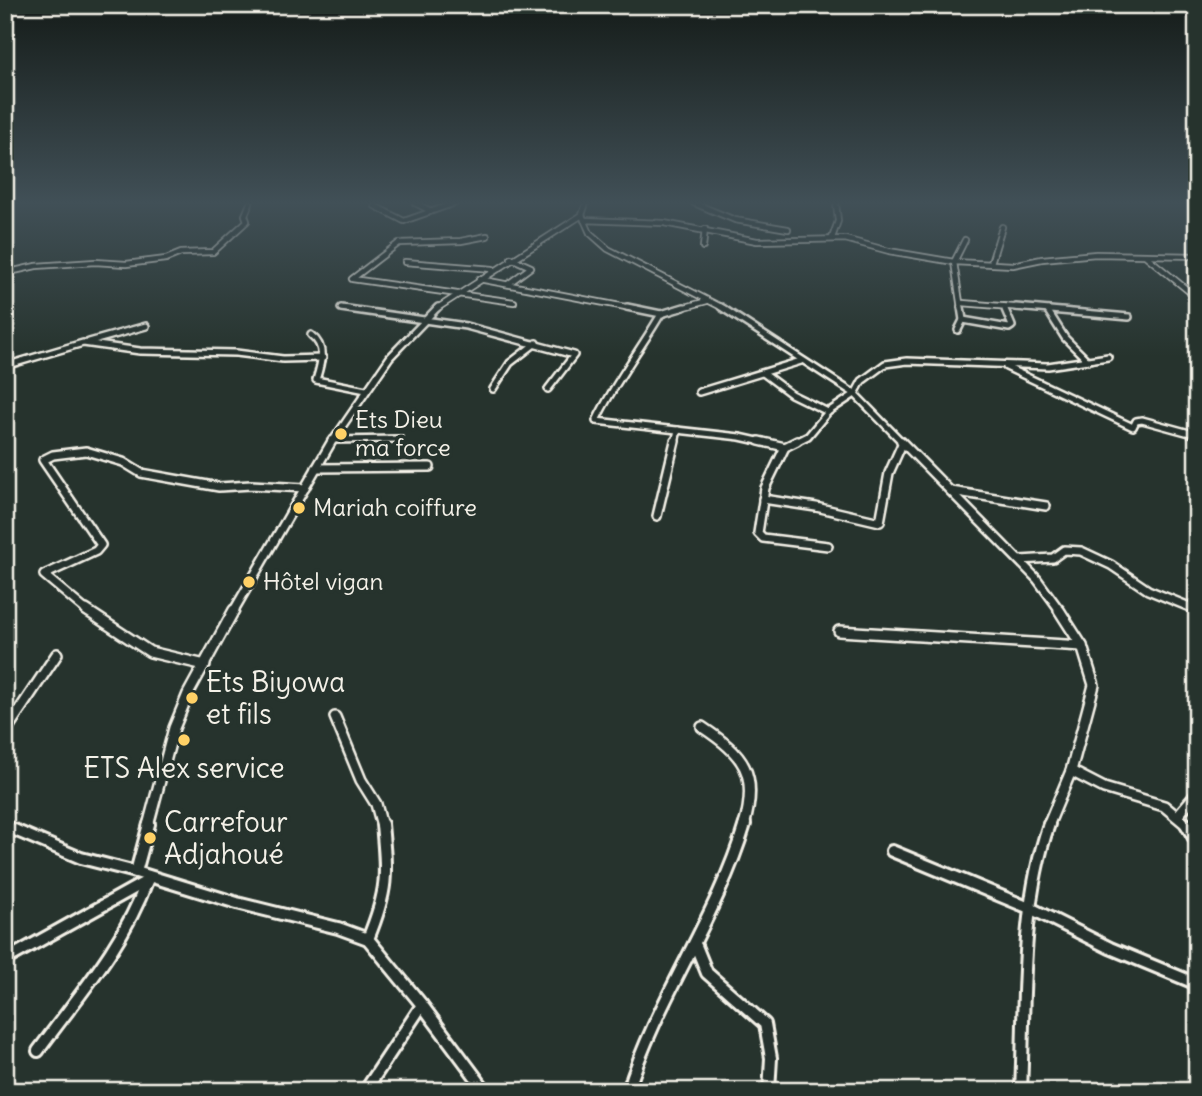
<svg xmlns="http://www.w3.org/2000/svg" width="1202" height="1096" font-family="Delius,sans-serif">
	<rect width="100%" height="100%" fill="#26332d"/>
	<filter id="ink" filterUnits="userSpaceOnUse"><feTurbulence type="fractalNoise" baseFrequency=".0143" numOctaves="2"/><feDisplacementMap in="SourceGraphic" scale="14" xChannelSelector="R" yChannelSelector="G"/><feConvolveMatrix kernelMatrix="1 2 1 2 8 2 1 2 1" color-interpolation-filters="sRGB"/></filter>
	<g filter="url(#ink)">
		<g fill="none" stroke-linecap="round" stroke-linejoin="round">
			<defs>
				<g id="street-far4">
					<polyline points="415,203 431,211"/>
					<polyline points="694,203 735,220 788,229"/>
					<polyline points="375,206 404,221 455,203"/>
					<polyline points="582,215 590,233 608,249 725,309"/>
					<polyline points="584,220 664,223 757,241 845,239 889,251 954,262 1013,265 1042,259 1096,254 1197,256"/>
					<polyline points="487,236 461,241 399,243 352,279 514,302"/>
					<polyline points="832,238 838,221 836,203"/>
					<polyline points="703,247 705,229"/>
					<polyline points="1146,256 1197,298"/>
					<polyline points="405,262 493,269"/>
					<polyline points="991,263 1002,227"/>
					<polyline points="5,273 36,266 95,262 126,264 166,259 181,253 213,252 247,221 245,215 250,203"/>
					<polyline points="479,279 636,309"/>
					<polyline points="508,284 531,267 511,258"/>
					<polyline points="962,303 1037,309"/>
					<polyline points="341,308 350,309"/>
					<polyline points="436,309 582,215 586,203"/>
					<polyline points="678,309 707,301"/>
					<polyline points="961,309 954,262 965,240"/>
				</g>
				<g id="street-far3">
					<polyline points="627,307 661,314 684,307"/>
					<polyline points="721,307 855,394 903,443"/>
					<polyline points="1016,307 1129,317"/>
					<polyline points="341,308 466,326 574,355 548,389"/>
					<polyline points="1048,311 1065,338 1088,361"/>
					<path d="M 661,314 C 640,350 614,383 596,421 L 740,437 L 767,443"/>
					<polyline points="963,320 1009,328 1012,326 1004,307"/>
					<polyline points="958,330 963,320 961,307"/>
					<path d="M 311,335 C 327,347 321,364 316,380 L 366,390"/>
					<polyline points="89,342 146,326"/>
					<polyline points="5,366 83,343 140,351 236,353 283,359 323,358"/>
					<polyline points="1006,367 1133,427 1136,421 1142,420 1197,435"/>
					<polyline points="763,373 791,394 828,412"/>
					<polyline points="493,389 510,363 536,343"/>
					<polyline points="699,392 801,361"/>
					<polyline points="333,440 400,439"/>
					<polyline points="331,443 390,357 438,307"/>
					<polyline points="675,443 678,430"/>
					<polyline points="794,443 808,436 828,412 855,394 862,381 885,364 907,361 1048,366 1108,357"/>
				</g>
				<g id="street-far2">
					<polyline points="759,441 785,447 797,441"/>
					<polyline points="901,441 1037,579 1061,612"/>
					<polyline points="785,447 765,488 758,533 763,538 828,546"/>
					<polyline points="316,468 430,467"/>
					<polyline points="951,491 1046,506"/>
					<polyline points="763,499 816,507 880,522 889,473 902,444"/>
					<polyline points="657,516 675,441"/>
					<polyline points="1020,560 1053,558 1064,550 1081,551 1111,565 1148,590 1197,610"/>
					<polyline points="88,612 44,575 96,551 101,545 43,460 53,455 86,451 123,462 141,473 219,487 251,485 305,488"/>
					<polyline points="233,612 332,441"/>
				</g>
				<g id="street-far1">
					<polyline points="86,610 150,652 205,665"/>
					<polyline points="839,631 1082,646"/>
					<polyline points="335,717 361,780 376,804 382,826"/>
					<path d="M 702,727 C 744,755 759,773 744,826"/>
					<polyline points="5,732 57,654"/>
					<polyline points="1071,771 1104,788 1164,806 1188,826"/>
					<polyline points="1179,814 1197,793"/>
					<polyline points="148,826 174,728 188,694 234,610"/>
					<polyline points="1048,826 1071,771 1094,685 1082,646 1059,610"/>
				</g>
				<g id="street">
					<polyline points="149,824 136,872 237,903 338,928 368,939 422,1005 486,1091"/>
					<polyline points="1186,824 1197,843"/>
					<polyline points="5,826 81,858 136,872"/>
					<polyline points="892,851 1032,909 1110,948 1197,984"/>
					<path d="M 368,939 C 388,890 387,876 382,824"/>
					<polyline points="696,946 707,973 765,1024 771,1058 769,1091"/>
					<polyline points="5,960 147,881"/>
					<path d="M 38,1051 C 78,996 123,946 147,881"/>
					<polyline points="365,1091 422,1005"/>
					<path d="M 628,1091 C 657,998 717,918 745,824"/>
					<path d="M 1021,1091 C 1025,1003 1020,908 1049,824"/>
				</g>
			</defs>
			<use href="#street-far4" stroke="#f4f1e8" stroke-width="8"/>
			<use href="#street-far3" stroke="#f4f1e8" stroke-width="10"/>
			<use href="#street-far2" stroke="#f4f1e8" stroke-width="12"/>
			<use href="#street-far1" stroke="#f4f1e8" stroke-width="14"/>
			<use href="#street" stroke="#f4f1e8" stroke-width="16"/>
			<use href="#street-far4" stroke="#26332d" stroke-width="4.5"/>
			<use href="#street-far3" stroke="#26332d" stroke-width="5"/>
			<use href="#street-far2" stroke="#26332d" stroke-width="7"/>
			<use href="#street-far1" stroke="#26332d" stroke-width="9"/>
			<use href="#street" stroke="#26332d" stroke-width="10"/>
		</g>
	</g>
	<linearGradient id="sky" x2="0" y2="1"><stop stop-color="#151c19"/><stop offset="0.57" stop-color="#415057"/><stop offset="1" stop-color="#415057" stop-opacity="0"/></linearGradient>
	<rect width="1202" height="356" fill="url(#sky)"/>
	<g fill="#ffd166" stroke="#26332d" stroke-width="2.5">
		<circle cx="341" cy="434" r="7"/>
		<circle cx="299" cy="508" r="7"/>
		<circle cx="249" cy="582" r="7"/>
		<circle cx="192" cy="698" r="7"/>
		<circle cx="184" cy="740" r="7"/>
		<circle cx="150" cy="838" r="7"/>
	</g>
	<g text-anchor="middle" stroke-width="7" stroke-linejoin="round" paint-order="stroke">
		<g font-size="24" fill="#f4f1e8" stroke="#26332d" text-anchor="start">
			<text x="355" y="428">Ets Dieu<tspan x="355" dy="28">ma force</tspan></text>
			<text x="313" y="516">Mariah coiffure</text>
			<text x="263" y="590">Hôtel vigan</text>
		</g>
		<g font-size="28" fill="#f4f1e8" stroke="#26332d" text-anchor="start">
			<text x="206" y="692">Ets Biyowa<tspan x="206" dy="32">et fils</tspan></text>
			<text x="184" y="778" text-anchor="middle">ETS Alex service</text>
			<text x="164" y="832">Carrefour<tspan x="164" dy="32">Adjahoué</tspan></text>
		</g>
	</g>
	<rect width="1202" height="1096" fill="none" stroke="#26332d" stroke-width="28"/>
	<rect x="14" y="14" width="1174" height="1068" fill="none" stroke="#f4f1e8" stroke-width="2.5" filter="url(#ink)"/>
</svg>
